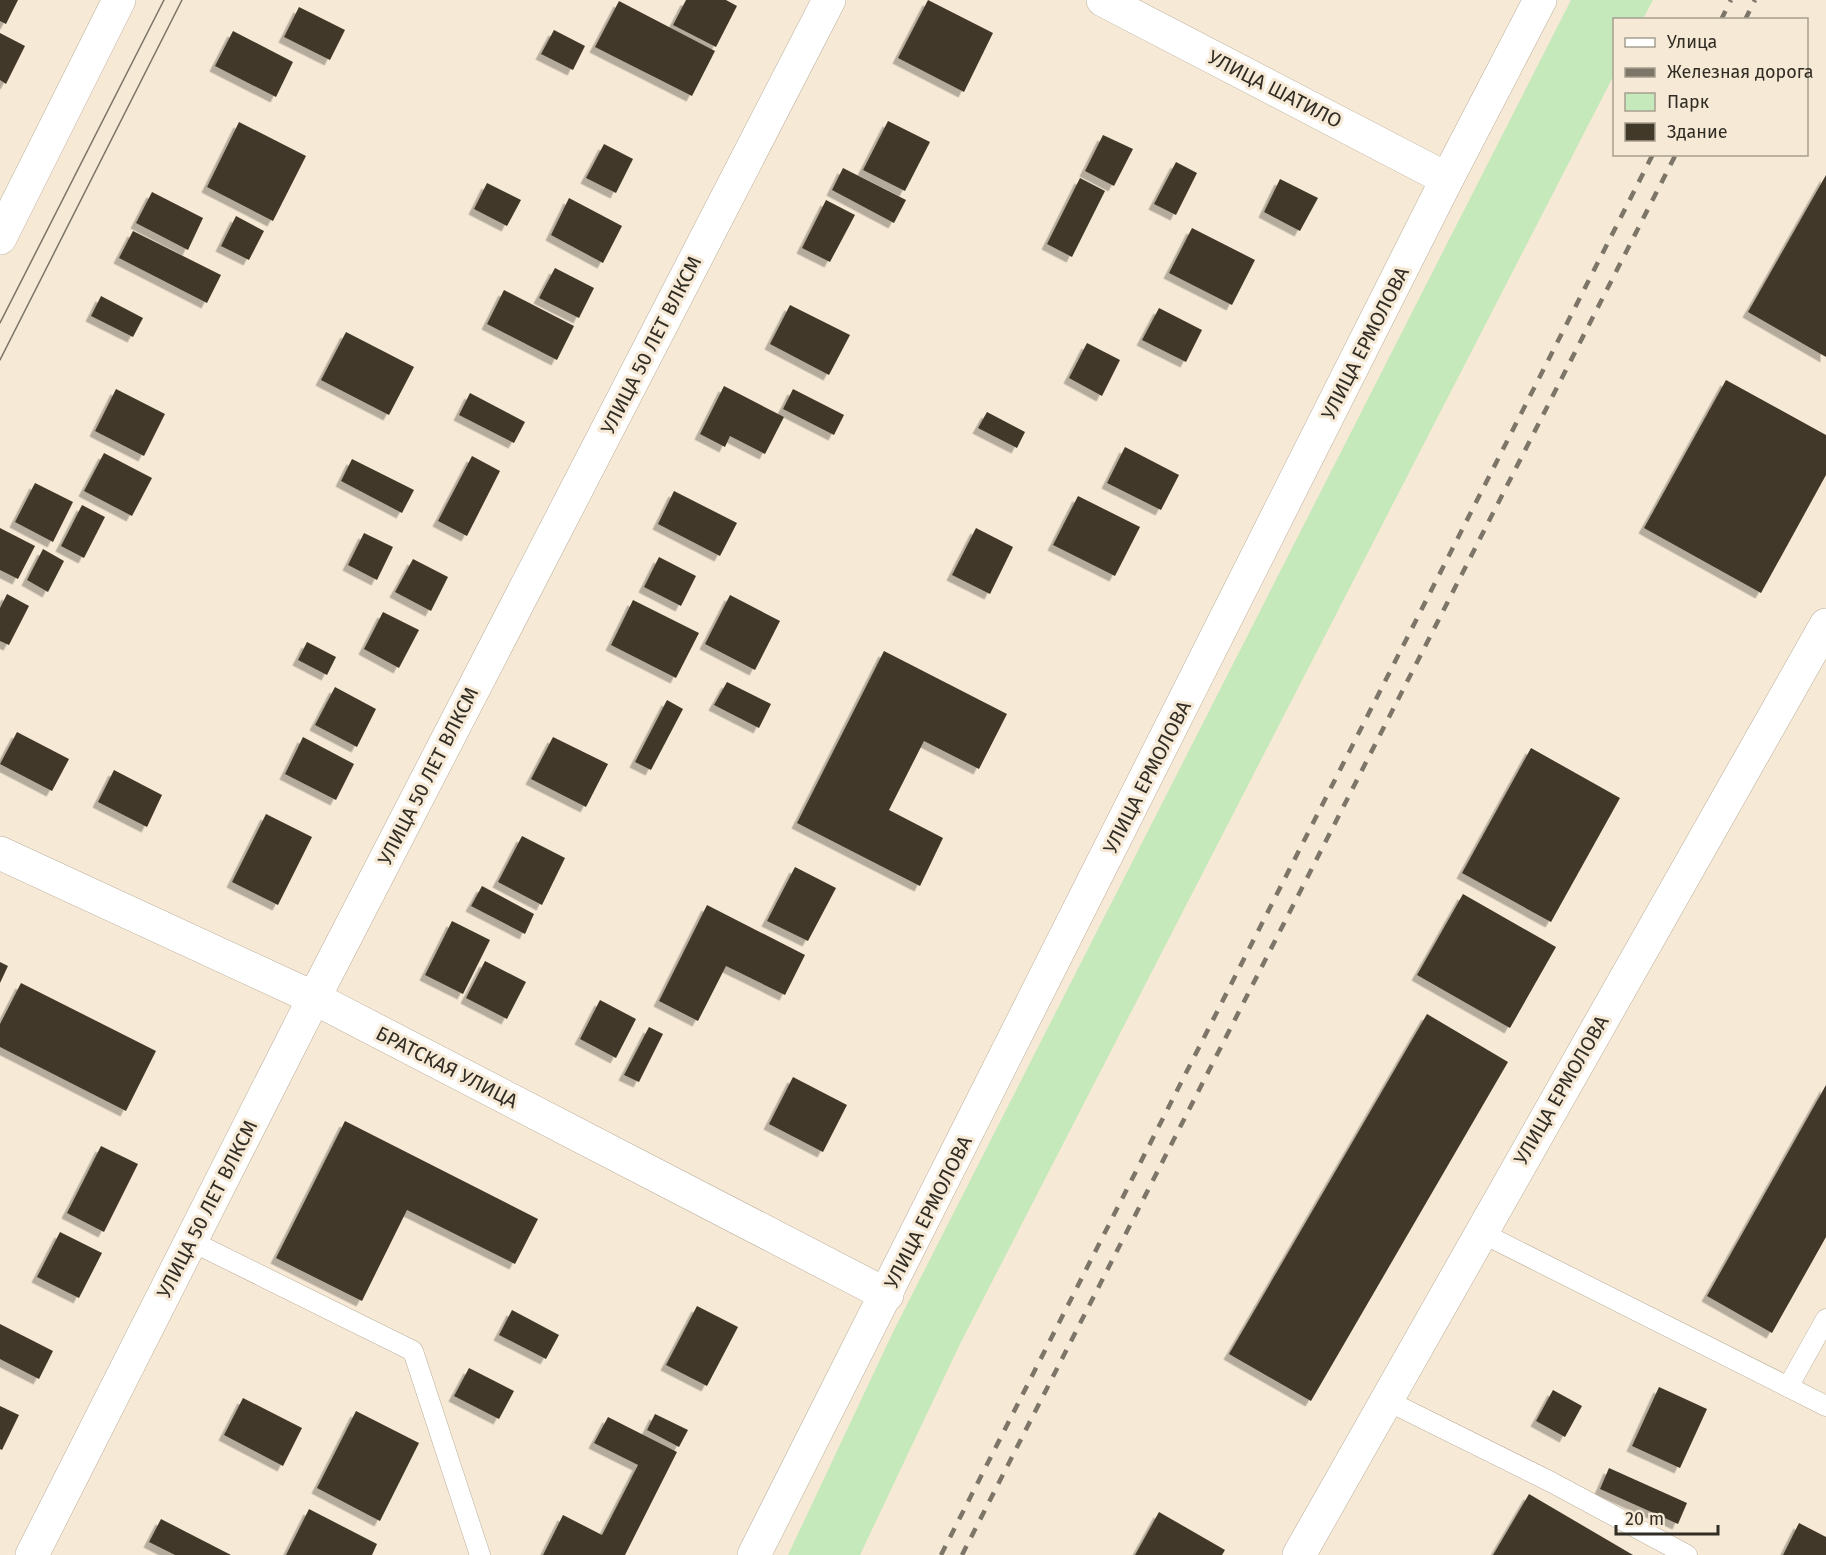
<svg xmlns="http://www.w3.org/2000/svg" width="1826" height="1555" font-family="'Fira Sans',sans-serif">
	<defs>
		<filter id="shadow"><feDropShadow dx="-5.5" dy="5.5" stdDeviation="0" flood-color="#0004"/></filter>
	</defs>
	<rect width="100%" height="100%" fill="#f6e9d5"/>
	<polygon fill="#c6e9bc" points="1571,0 1653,0 1643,19 1614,20 1614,75 960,1344 860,1555 788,1555 894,1330"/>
	<g fill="#433929" filter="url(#shadow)">
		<polygon points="0,0 18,0 6,24 0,21"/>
		<polygon points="686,0 726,0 737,6 716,47 673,25"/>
		<polygon points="928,0 993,33 964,92 898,58"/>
		<polygon points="619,1 715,51 692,96 595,47"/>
		<polygon points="299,7 345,30 330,60 284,37"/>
		<polygon points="554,30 585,46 573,70 541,54"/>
		<polygon points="233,31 293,62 276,97 215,66"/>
		<polygon points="0,33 25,46 6,84 0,80"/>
		<polygon points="888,121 930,142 905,191 863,170"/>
		<polygon points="239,122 306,156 273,221 207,187"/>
		<polygon points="1103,135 1133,149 1114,186 1085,171"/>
		<polygon points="604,144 633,159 616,193 586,178"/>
		<polygon points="1176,162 1197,173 1176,215 1154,204"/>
		<polygon points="843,168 906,200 894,223 832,190"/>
		<polygon points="1826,175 1826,357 1748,312"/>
		<polygon points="1080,178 1105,191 1072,257 1047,244"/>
		<polygon points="1280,179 1318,198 1300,231 1264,212"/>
		<polygon points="487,183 521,200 507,226 474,209"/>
		<polygon points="152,192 203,218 188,250 136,223"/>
		<polygon points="569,198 622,226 603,263 551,235"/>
		<polygon points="826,200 855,215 830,262 802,248"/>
		<polygon points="236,216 264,231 249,260 221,246"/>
		<polygon points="1192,228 1255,260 1232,305 1169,273"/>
		<polygon points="133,231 221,275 207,303 119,258"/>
		<polygon points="555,268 594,288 579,318 539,298"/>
		<polygon points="504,290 574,326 557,360 487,324"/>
		<polygon points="101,296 143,318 133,337 91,316"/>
		<polygon points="790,305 850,335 829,375 770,344"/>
		<polygon points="1159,308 1202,330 1186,362 1142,340"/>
		<polygon points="346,332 414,367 389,415 321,380"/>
		<polygon points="1087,343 1120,360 1102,396 1069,378"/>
		<polygon points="1726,380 1826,435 1826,475 1761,593 1644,528"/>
		<polygon points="724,386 784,417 765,454 730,436 725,447 700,434"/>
		<polygon points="116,389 165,414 144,456 95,431"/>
		<polygon points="793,389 844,415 834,435 783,409"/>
		<polygon points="470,393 525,422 514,443 459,415"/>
		<polygon points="987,412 1025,432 1017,448 978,428"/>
		<polygon points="1125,447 1179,475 1161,510 1107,483"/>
		<polygon points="104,453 152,478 132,516 84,491"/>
		<polygon points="472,456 500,471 467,536 438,521"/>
		<polygon points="352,459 414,490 402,513 341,481"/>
		<polygon points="35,483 73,502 53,542 15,522"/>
		<polygon points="674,491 737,523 720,556 658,524"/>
		<polygon points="1078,496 1140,527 1115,576 1053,545"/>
		<polygon points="82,505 105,517 84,558 61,546"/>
		<polygon points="0,528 35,546 18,579 0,570"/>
		<polygon points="976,528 1013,547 990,594 952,575"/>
		<polygon points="364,533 393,547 377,580 348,565"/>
		<polygon points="43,549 64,561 48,592 27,580"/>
		<polygon points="659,557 696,576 681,606 644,587"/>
		<polygon points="413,559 448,577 431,611 395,592"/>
		<polygon points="7,594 29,606 9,645 0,641 0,608"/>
		<polygon points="730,595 780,621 755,670 705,644"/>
		<polygon points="633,600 699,633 676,678 611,645"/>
		<polygon points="383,612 419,630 399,668 364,649"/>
		<polygon points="307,642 336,657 327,675 298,660"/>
		<polygon points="884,651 1007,714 979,769 924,741 889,810 943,838 920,886 797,823"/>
		<polygon points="727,682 771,704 759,728 714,705"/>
		<polygon points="335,687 376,709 357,747 315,725"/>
		<polygon points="667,700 683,709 651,770 635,762"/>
		<polygon points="17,732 69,759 52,791 0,764"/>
		<polygon points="303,737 354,764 336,800 285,774"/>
		<polygon points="553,737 608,764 586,807 531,779"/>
		<polygon points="1531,748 1620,798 1551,922 1462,873"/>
		<polygon points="114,770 162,795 147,827 98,802"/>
		<polygon points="266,814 312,837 278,905 232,882"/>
		<polygon points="522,836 565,858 542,905 498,882"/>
		<polygon points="795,867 836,888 808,941 767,921"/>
		<polygon points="482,886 534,914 525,934 471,906"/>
		<polygon points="1463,894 1556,947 1510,1028 1417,975"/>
		<polygon points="707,905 805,955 785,995 726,966 698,1021 659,1001"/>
		<polygon points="452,921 490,940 463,994 425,975"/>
		<polygon points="485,961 526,982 507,1019 466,998"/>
		<polygon points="0,962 8,966 0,983"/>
		<polygon points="21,983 156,1051 126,1111 0,1047 0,1024"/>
		<polygon points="600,1000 636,1019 616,1058 580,1039"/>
		<polygon points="1427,1014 1508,1062 1311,1401 1229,1354"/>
		<polygon points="649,1027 663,1034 639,1082 624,1075"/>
		<polygon points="793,1077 847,1105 823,1152 769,1124"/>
		<polygon points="1826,1085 1826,1237 1772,1333 1707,1296"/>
		<polygon points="345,1121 538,1219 515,1264 407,1210 362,1301 276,1258"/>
		<polygon points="101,1146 138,1164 104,1232 67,1213"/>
		<polygon points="60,1232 102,1253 79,1298 37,1277"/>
		<polygon points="697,1306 738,1327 707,1386 666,1365"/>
		<polygon points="512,1310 559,1335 546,1359 499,1335"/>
		<polygon points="0,1324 53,1351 39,1379 0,1359"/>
		<polygon points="469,1368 514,1391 499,1419 454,1396"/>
		<polygon points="1659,1387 1707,1409 1680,1468 1632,1446"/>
		<polygon points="1553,1390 1582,1406 1565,1437 1536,1421"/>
		<polygon points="243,1398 302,1428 283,1466 224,1435"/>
		<polygon points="0,1406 19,1415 2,1450 0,1449"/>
		<polygon points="356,1411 419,1443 380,1521 317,1488"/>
		<polygon points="655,1414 688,1430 679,1447 647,1430"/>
		<polygon points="608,1417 677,1452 625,1555 543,1555 563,1515 602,1535 638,1465 594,1443"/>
		<polygon points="1609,1468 1687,1503 1678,1524 1600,1489"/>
		<polygon points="1529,1494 1633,1555 1493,1555"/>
		<polygon points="309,1509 377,1544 372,1555 286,1555"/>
		<polygon points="1159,1512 1225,1550 1222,1555 1135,1555"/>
		<polygon points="161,1519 231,1555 175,1555 149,1542"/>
		<polygon points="1799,1523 1826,1537 1826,1555 1783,1555"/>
	</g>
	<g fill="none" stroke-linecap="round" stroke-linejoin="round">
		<defs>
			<g id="lane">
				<polyline points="1480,1232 1826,1406"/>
				<polyline points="191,1241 413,1351 480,1555"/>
				<polyline points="1788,1387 1826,1319"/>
				<polyline points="1386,1400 1551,1482 1687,1555"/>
			</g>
			<g id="street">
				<polyline points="0,238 119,0"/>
				<polyline points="0,853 314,998 887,1295"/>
				<polyline points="32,1555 314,998 829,0"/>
			</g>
			<g id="secondary">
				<polyline points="1103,0 1447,179"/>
				<polyline points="754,1555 1447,179 1540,0"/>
				<polyline points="1299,1555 1826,625"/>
			</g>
		</defs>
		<use href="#lane" stroke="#bbaf9c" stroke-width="21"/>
		<use href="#street" stroke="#bbaf9c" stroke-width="34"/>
		<use href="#secondary" stroke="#bbaf9c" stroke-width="34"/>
		<use href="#lane" stroke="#fff" stroke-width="20"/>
		<use href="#street" stroke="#fff" stroke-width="33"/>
		<use href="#secondary" stroke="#fff" stroke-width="33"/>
		<g stroke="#7c7568" stroke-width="1.5">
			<polyline points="0,323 164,0"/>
			<polyline points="0,360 182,0"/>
		</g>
		<g stroke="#7c7568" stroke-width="4.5" stroke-dasharray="10 10" stroke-linecap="butt">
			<polyline points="1721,20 1731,0"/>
			<polyline points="1745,20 1755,0"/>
			<polyline points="941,1555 1653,154"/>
			<polyline points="962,1555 1676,154"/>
		</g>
	</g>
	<g text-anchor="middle" stroke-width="6" stroke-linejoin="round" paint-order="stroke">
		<g font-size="20" fill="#312d25" stroke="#f6e9d5">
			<text transform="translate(1275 89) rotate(27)" y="7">УЛИЦА ШАТИЛО</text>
			<text transform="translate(1365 343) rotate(-63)" y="7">УЛИЦА ЕРМОЛОВА</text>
			<text transform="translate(651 345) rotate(-63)" y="7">УЛИЦА 50 ЛЕТ ВЛКСМ</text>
			<text transform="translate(428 776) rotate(-63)" y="7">УЛИЦА 50 ЛЕТ ВЛКСМ</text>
			<text transform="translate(1147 777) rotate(-63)" y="7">УЛИЦА ЕРМОЛОВА</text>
			<text transform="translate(447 1067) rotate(27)" y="7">БРАТСКАЯ УЛИЦА</text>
			<text transform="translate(1561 1090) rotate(-60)" y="7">УЛИЦА ЕРМОЛОВА</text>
			<text transform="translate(207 1209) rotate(-63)" y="7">УЛИЦА 50 ЛЕТ ВЛКСМ</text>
			<text transform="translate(928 1212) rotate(-63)" y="7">УЛИЦА ЕРМОЛОВА</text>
		</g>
	</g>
	<rect x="1613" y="18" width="195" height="138" fill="#f6e9d5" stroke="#a79e8f" stroke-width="1.5"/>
	<rect x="1625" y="38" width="30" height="9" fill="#ffffff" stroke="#a79e8f" stroke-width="1.5"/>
	<text x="1667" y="48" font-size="18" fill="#312d25">Улица</text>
	<rect x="1625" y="68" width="30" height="9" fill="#7c7568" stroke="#a79e8f" stroke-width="1.5"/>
	<text x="1667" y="78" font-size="18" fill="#312d25">Железная дорога</text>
	<rect x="1625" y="93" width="30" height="18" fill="#c6e9bc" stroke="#a79e8f" stroke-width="1.5"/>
	<text x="1667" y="108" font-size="18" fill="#312d25">Парк</text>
	<rect x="1625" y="123" width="30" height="18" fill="#433929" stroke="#a79e8f" stroke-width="1.5"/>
	<text x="1667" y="138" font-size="18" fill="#312d25">Здание</text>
	<path d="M1616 1525v9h102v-9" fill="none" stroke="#312d25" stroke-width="3"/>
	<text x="1625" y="1525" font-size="18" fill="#312d25" stroke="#f6e9d5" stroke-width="4.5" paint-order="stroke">20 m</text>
</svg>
